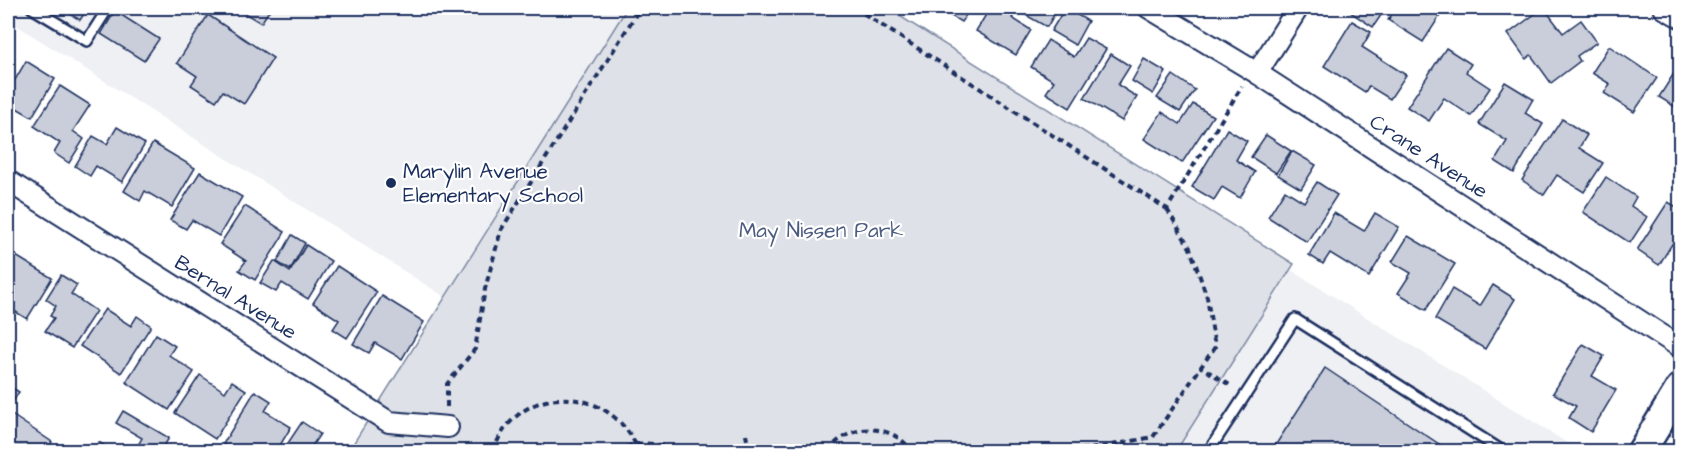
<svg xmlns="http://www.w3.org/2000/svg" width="1688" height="459" font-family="'Architects Daughter',sans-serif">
	<rect width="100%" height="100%" fill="#fff"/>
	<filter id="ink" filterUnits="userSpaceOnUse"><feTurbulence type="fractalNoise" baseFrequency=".0167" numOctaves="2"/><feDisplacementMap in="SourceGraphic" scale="12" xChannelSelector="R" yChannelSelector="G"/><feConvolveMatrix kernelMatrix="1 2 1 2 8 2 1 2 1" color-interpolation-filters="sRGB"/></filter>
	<g filter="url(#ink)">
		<g fill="#eff0f4">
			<polygon points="8,8 627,8 445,297 8,20"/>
			<polygon points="1291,270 1580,451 1176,452"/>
		</g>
		<polygon fill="#dee1e7" stroke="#7c88a2" stroke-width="1.5" points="627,8 887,8 1294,264 1176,451 348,452"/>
		<g fill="#caceda" stroke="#1b2f5e" stroke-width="1.5">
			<polygon points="60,8 88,8 80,20"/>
			<polygon points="236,8 271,8 261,23"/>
			<polygon points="938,8 971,8 961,22"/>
			<polygon points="990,8 1018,8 1012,18 1031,30 1016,55 976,31"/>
			<polygon points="1026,8 1058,8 1047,27 1022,13"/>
			<polygon points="1065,8 1088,21 1075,45 1051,31"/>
			<polygon points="1354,8 1386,8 1373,27 1350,12"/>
			<polygon points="1396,8 1445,8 1423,42 1388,20"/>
			<polygon points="1543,8 1544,8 1563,33 1581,20 1597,42 1577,56 1580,61 1551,83 1531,55 1526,59 1508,34"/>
			<polygon points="115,11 159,39 144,61 101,34"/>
			<polygon points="208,15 273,58 244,104 223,91 216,101 191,85 197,76 177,63"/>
			<polygon points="1352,21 1371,32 1362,47 1406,75 1390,99 1369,86 1365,92 1324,66"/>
			<polygon points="1086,38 1106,49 1070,108 1046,93 1054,81 1031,67 1048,40 1074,57"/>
			<polygon points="1609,46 1657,78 1634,112 1604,93 1610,84 1592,73"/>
			<polygon points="1446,48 1471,64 1466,72 1490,88 1471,116 1444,98 1429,121 1407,107"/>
			<polygon points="1111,54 1130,66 1118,85 1137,97 1122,121 1084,98"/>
			<polygon points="1144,59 1166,72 1153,94 1132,81"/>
			<polygon points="26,61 55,79 32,117 8,103 8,83 12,85"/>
			<polygon points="1678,67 1680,69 1680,110 1659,97"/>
			<polygon points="1173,75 1195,90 1180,112 1157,98"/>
			<polygon points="1505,82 1533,99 1525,113 1543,124 1514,173 1495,161 1507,141 1479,124"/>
			<polygon points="60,86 90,105 73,131 84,139 69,163 54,153 60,143 34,126"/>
			<polygon points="1193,104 1213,116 1182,163 1144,139 1162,112 1180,124"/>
			<polygon points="1562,119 1587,135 1579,148 1603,163 1584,192 1557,175 1544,195 1522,180"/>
			<polygon points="117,127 145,144 122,182 96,166 90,176 75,166 93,136 107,144"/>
			<polygon points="1227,129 1247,141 1236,160 1255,172 1240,198 1222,187 1214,200 1192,187"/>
			<polygon points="1266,135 1291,151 1276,173 1251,157"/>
			<polygon points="153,143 195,168 172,207 145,191 140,201 124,191"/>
			<polygon points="1292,151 1316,165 1301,189 1278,175"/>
			<polygon points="200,172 242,197 219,236 192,220 186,229 170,220"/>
			<polygon points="1606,177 1636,197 1631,206 1647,217 1630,243 1583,212"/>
			<polygon points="1317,182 1337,195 1307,242 1268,217 1285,190 1304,202"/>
			<polygon points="1668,202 1680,209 1680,249 1672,244 1659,265 1637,250"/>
			<polygon points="245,206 285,232 255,280 239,270 246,261 220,244"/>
			<polygon points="1334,213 1364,231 1375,213 1399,227 1369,277 1330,253 1323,264 1309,255"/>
			<polygon points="292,235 305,243 290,270 277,262"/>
			<polygon points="1408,236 1455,264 1426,310 1398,293 1411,273 1392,262"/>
			<polygon points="306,245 331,261 308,299 282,283 276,292 260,283 274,261 290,272"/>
			<polygon points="11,253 52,278 27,319 8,307 8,259"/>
			<polygon points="337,266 377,292 347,338 333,329 339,320 313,303"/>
			<polygon points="61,275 77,285 71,294 96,311 72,348 45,331 54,318 50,316 56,306 46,299"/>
			<polygon points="1493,285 1515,299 1485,349 1435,319 1452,289 1480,306"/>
			<polygon points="382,296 424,322 402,359 375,343 369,353 353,344"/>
			<polygon points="105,309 131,326 137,316 151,326 121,373 80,346"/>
			<polygon points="156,334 175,346 169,355 194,372 169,410 126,382"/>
			<polygon points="1583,344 1604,356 1592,376 1616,390 1591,432 1569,418 1576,406 1553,393"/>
			<polygon points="1325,368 1451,452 1271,452"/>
			<polygon points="200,375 225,392 232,381 246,390 215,439 175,413"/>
			<polygon points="8,385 19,392 8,409"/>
			<polygon points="255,391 271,401 265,411 291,427 276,452 236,452 223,444"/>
			<polygon points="123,411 169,438 160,452 134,452 142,438 116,423"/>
			<polygon points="12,415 52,442 46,452 8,452 8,422"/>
			<polygon points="302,422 320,434 308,452 282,452"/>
			<polygon points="99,442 114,452 93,452"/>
		</g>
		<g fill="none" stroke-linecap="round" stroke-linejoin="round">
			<defs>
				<g id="lane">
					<polyline points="32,8 87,41 108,8"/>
					<polyline points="1208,452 1295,319 1504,452"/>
				</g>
				<g id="street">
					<polyline points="1149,8 1257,73 1680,347"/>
					<polyline points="1664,8 1680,17"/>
					<polyline points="1257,73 1298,8"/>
					<polyline points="8,181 389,422 448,427"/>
				</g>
				<polyline id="secondary" points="1641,452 1680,388"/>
			</defs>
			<use href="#lane" stroke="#1b2f5e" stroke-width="14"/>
			<use href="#street" stroke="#1b2f5e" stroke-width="24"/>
			<use href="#secondary" stroke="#1b2f5e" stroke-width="32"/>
			<g stroke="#1b2f5e" stroke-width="4" stroke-dasharray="6 4.5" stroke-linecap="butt">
				<polyline points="855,8 1167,209 1242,86"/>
				<polyline points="1167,209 1190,248 1207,297 1215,347 1201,367 1233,387"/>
				<polyline points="447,407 447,384 475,349 485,289 501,230 640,8"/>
				<polyline points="746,434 749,452"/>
				<path d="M 493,452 C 518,379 612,383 639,452"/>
				<path d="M 617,452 C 636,440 656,441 675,452"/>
				<path d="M 828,452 C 848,422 893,422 912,452"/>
				<path d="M 996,452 C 1010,445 1022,446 1036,452"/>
				<polyline points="1060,452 1097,448 1153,437 1201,367"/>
			</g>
			<use href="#lane" stroke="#fff" stroke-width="9"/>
			<use href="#street" stroke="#fff" stroke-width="20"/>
			<use href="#secondary" stroke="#fff" stroke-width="27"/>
		</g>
	</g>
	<circle fill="#1b2f5e" stroke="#fff" stroke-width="2" cx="391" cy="183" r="6"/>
	<g text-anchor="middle" stroke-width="4.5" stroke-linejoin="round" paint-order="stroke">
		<g font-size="21" fill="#1b2f5e" stroke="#fff">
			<text transform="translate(1429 156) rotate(33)" y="7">Crane Avenue</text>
			<text transform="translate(236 297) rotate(32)" y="7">Bernal Avenue</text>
		</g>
		<g font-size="21" fill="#1b2f5e" stroke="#fff" text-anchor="start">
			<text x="403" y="178">Marylin Avenue<tspan x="403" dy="24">Elementary School</tspan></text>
		</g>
		<g font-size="21" fill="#4c5c80" stroke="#fff">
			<text x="821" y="237">May Nissen Park</text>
		</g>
	</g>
	<rect width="1688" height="459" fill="none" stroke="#fff" stroke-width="30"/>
	<rect x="15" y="15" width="1658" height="429" fill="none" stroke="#1b2f5e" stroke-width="2" filter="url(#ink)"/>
</svg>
